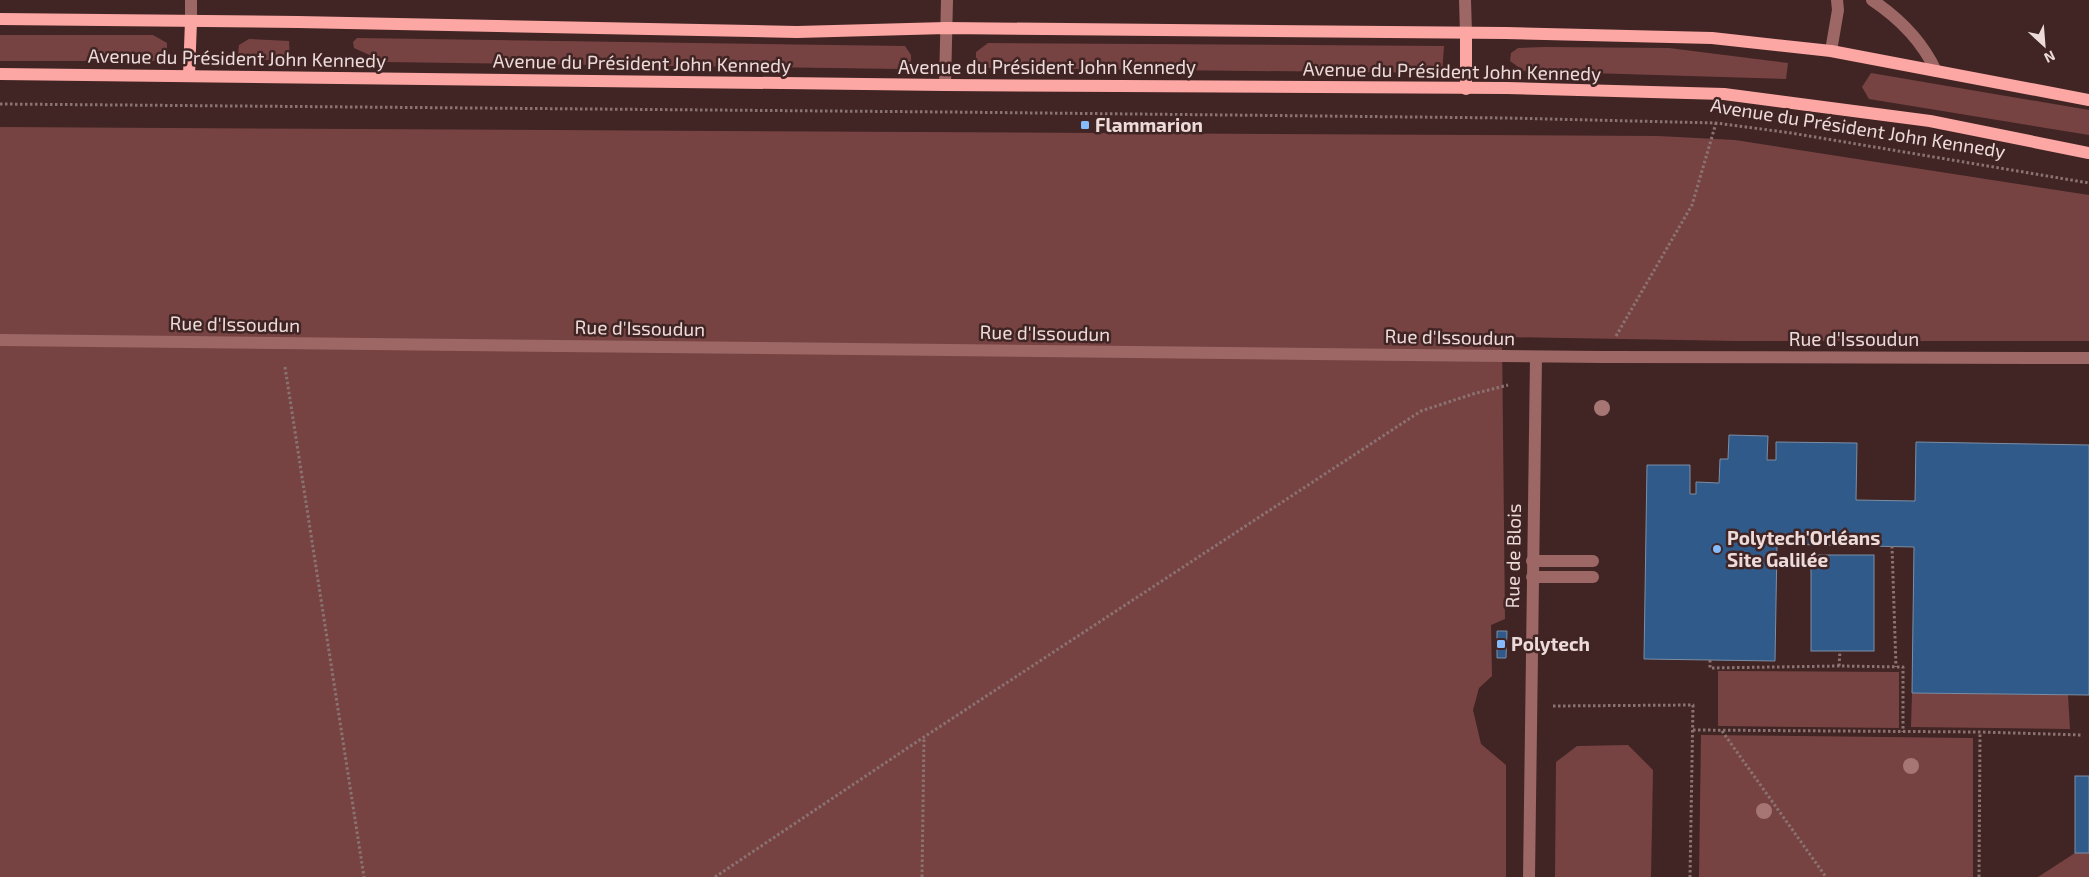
<svg xmlns="http://www.w3.org/2000/svg" width="2089" height="877" font-family="'Exo 2',sans-serif">
	<rect width="100%" height="100%" fill="#402524"/>
	<g fill="#774342">
		<polygon points="0,35 153,35 167,43 167,52 163,59 153,61 0,61"/>
		<polygon points="357,38 905,46 911,55 911,62 902,69 385,62 354,48 353,42"/>
		<polygon points="249,39 289,41 290,60 244,60 238,54 239,45"/>
		<polygon points="988,43 1444,46 1442,73 985,68 976,60 976,52"/>
		<polygon points="1544,47 1669,48 1788,63 1786,79 1524,71 1510,61 1511,53 1518,48"/>
		<polygon points="1871,73 2089,110 2089,135 1869,99 1862,87"/>
		<polygon points="0,127 1658,136 1735,140 2089,195 2089,341 1738,341 1502,337 1505,619 1491,625 1492,676 1479,688 1473,710 1481,744 1506,765 1506,877 0,877"/>
		<polygon points="1718,671 1899,672 1899,728 1718,726"/>
		<polygon points="1912,693 2068,695 2070,729 1911,727"/>
		<polygon points="1701,735 1973,738 1973,877 1699,877"/>
		<polygon points="1628,745 1653,770 1651,877 1555,877 1556,762 1577,746"/>
		<polygon points="2075,853 2089,853 2089,877 2038,877"/>
	</g>
	<g fill="#305a8a" stroke="#7b8ea5">
		<polygon points="1729,435 1768,436 1767,460 1776,460 1776,442 1857,443 1856,500 1915,501 1916,442 2089,445 2089,695 1912,693 1914,547 1777,544 1775,661 1644,659 1647,465 1690,465 1690,494 1696,494 1696,482 1719,483 1720,459 1728,459"/>
		<rect x="1811" y="555" width="63" height="96"/>
		<polygon points="1497,631 1507,631 1506,658 1497,658"/>
		<rect x="2075" y="776" width="14" height="77"/>
	</g>
	<g fill="none" stroke-linecap="round" stroke-linejoin="round">
		<g stroke="#8b7372" stroke-width="3" stroke-dasharray="2.5 2.5" stroke-linecap="butt">
			<polyline points="0,104 947,112 1507,118 1716,123 1791,133 2089,183"/>
			<polyline points="1616,336 1692,205 1716,123"/>
			<polyline points="285,367 364,877"/>
			<polyline points="1892,546 1896,667"/>
			<polyline points="1710,660 1710,668 1839,666 1903,667 1903,732"/>
			<polyline points="1839,666 1840,651"/>
			<polyline points="1553,706 1693,705 1690,877"/>
			<polyline points="1693,730 1980,732 2082,735"/>
			<polyline points="1722,731 1826,877"/>
			<polyline points="715,877 924,737 1421,411 1473,394 1508,385"/>
			<polyline points="922,877 924,738"/>
			<polyline points="1979,877 1980,732"/>
		</g>
		<g stroke="#9c6765" stroke-width="12">
			<polyline points="191,0 191,21"/>
			<polyline points="1465,0 1466,33"/>
			<path d="M 1872,0 C 1899,18 1922,41 1936,71"/>
			<polyline points="1831,51 1838,10 1837,0"/>
			<polyline points="945,85 947,0"/>
			<polyline points="0,340 1603,357 2089,358"/>
			<polyline points="1532,561 1593,561"/>
			<polyline points="1532,577 1593,577"/>
			<polyline points="1529,877 1536,357"/>
		</g>
		<g stroke="#fda7a4" stroke-width="12">
			<polyline points="0,19 298,22 797,32 946,28 1506,33 1712,38 1831,51 2089,100"/>
			<polyline points="1466,33 1466,89"/>
			<polyline points="0,74 945,85 1507,88 1724,94 1930,121 2089,153"/>
			<polyline points="189,75 191,21"/>
		</g>
	</g>
	<g fill="#a57674">
		<circle cx="1602" cy="408" r="8"/>
		<circle cx="1911" cy="766" r="8"/>
		<circle cx="1764" cy="811" r="8"/>
	</g>
	<g fill="#85bbfb" stroke="#402524" stroke-width="2">
		<rect x="1080" y="120" width="10" height="10" rx="2.5"/>
		<circle cx="1717" cy="549" r="5"/>
		<rect x="1496" y="639" width="10" height="10" rx="2.5"/>
	</g>
	<g text-anchor="middle" stroke-width="5" stroke-linejoin="round" paint-order="stroke">
		<g font-size="19" fill="#eddbda" stroke="#402524">
			<text transform="translate(237 58) rotate(1)" y="7">Avenue du Président John Kennedy</text>
			<text transform="translate(642 63) rotate(1)" y="7">Avenue du Président John Kennedy</text>
			<text x="1047" y="74">Avenue du Président John Kennedy</text>
			<text transform="translate(1452 71) rotate(1)" y="7">Avenue du Président John Kennedy</text>
			<text transform="translate(1858 128) rotate(9)" y="7">Avenue du Président John Kennedy</text>
			<text transform="translate(235 324) rotate(1)" y="7">Rue d'Issoudun</text>
			<text transform="translate(640 328) rotate(1)" y="7">Rue d'Issoudun</text>
			<text transform="translate(1045 333) rotate(1)" y="7">Rue d'Issoudun</text>
			<text transform="translate(1450 337) rotate(1)" y="7">Rue d'Issoudun</text>
			<text x="1854" y="346">Rue d'Issoudun</text>
			<text transform="translate(1513 556) rotate(-89)" y="7">Rue de Blois</text>
		</g>
		<g font-size="19" font-weight="bold" fill="#eddbda" stroke="#402524" text-anchor="start">
			<text x="1095" y="132">Flammarion</text>
			<text x="1727" y="545">Polytech'Orléans<tspan x="1727" dy="22">Site Galilée</tspan></text>
			<text x="1511" y="651">Polytech</text>
		</g>
	</g>
	<g transform="translate(2044 45) rotate(154)" stroke="#402524" stroke-width="4" paint-order="stroke">
	<path d="M0-4L9 19L0 12L-9 19Z" fill="#eddbda"/>
	<text y="-8" font-size="14" font-weight="bold" text-anchor="middle" fill="#eddbda">N</text>
	</g>
</svg>
